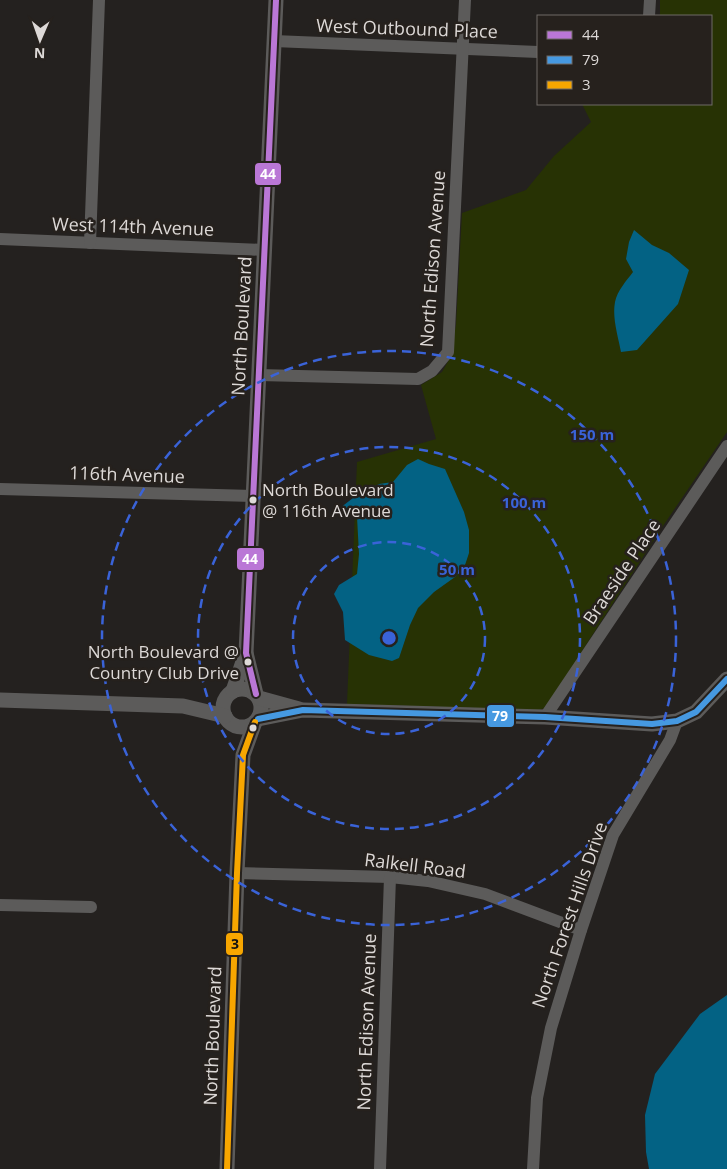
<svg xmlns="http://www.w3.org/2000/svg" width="727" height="1169" font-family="'Open Sans',sans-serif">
	<rect width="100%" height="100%" fill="#24211f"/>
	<polygon fill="#273204" points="660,0 727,0 727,432 665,523 545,708 538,710 347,704 357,462 436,439 421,385 442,372 450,358 456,325 462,213 526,190 554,156 591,122 582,104 711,104 711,16 660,16"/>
	<g fill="#036284">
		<path d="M 634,230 L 652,245 L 669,253 L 689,270 L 678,304 L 637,350 L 621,352 C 618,336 612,318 615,302 C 617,291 627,280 633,272 L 626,259 L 629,242 Z"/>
		<polygon points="418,459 429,464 445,469 464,512 469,530 469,553 465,565 455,577 434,592 418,608 410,625 399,658 392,661 369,655 345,640 343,612 334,594 339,585 357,574 359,554 357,517 344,515 340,508 353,498 379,484 393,482 407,465"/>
		<polygon points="727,995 727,1169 649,1169 646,1152 645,1115 655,1074 700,1014"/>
	</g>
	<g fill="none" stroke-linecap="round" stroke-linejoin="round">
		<g stroke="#5c5b5a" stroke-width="12">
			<polyline points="649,16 650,0"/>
			<polyline points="274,41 538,52"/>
			<polyline points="0,239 264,250"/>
			<polyline points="90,243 99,0"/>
			<polyline points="259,375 418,379 432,371 448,352 465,0"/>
			<polyline points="0,489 253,496"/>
			<polyline points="545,717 727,446"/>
			<polyline points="237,873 390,877 428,881 485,894 581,930"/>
			<polyline points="0,905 91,907"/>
			<polyline points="380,1169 390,877"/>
			<polyline points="533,1169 537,1098 551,1028 581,930 613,835 670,740 677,721"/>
		</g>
		<g stroke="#5c5b5a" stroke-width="15">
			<circle cx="242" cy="708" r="19"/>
			<polyline points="233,691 246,653"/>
			<polyline points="256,694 246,653 276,0"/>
			<polyline points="259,698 299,709"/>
			<polyline points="0,700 183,706 225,716"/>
			<polyline points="258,719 303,710 545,717 652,724 677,721 696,712 727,679"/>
			<polyline points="227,1169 237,873 243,755 255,722"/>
		</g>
		<defs>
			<polyline id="bus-1" points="256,694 246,653 276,0"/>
			<polyline id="bus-2" points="258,719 303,710 545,717 652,724 677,721 696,712 727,679"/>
			<polyline id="bus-3" points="227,1169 237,873 243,755 255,722"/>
		</defs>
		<use href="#bus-1" stroke="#26211d" stroke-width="10"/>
		<use href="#bus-2" stroke="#26211d" stroke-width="10"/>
		<use href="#bus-3" stroke="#26211d" stroke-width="10"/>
		<use href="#bus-1" stroke="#ba77d6" stroke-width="6"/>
		<use href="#bus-2" stroke="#4699e1" stroke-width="6"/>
		<use href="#bus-3" stroke="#f7a600" stroke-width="6"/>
	</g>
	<g fill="none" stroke="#3a63d8" stroke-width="2.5" stroke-dasharray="9 6">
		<circle cx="389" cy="638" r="96"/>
		<circle cx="389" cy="638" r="191"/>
		<circle cx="389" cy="638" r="287"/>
	</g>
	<g fill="#ddd9d7" stroke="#26211d" stroke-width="2">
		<circle cx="253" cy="500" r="4.5"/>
		<circle cx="248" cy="662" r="4.5"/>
		<circle cx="253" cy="728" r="4.5"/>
	</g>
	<g text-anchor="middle" stroke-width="5" stroke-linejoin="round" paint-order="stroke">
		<g font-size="17" fill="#ddd9d7" stroke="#26211d" text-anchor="start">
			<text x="262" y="496">North Boulevard<tspan x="262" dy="21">@ 116th Avenue</tspan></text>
			<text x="239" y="658" text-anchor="end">North Boulevard @<tspan x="239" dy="21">Country Club Drive</tspan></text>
		</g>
		<g font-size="18" fill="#ddd9d7" stroke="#26211d">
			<text transform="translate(407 29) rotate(2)" y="6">West Outbound Place</text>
			<text transform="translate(133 227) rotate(2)" y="6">West 114th Avenue</text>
			<text transform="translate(433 259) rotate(-86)" y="6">North Edison Avenue</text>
			<text transform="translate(242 326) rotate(-87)" y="6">North Boulevard</text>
			<text transform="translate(127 475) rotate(2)" y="6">116th Avenue</text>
			<text transform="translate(622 572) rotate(-56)" y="6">Braeside Place</text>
			<text transform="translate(415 866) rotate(7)" y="6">Ralkell Road</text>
			<text transform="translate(570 915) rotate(-71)" y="6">North Forest Hills Drive</text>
			<text transform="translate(367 1022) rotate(-88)" y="6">North Edison Avenue</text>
			<text transform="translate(213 1036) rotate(-88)" y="6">North Boulevard</text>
		</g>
	</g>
	<circle cx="389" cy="638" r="8" fill="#3a63d8" stroke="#26211d" stroke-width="2.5"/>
	<g font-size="15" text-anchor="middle" font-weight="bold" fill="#3a63d8" stroke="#26211d" stroke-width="5" stroke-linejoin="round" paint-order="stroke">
		<text x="592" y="440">150 m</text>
		<text x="524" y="508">100 m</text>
		<text x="457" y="575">50 m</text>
	</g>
	<g stroke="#26211d" stroke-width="2">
		<rect x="254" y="162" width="28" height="24" rx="5" fill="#ba77d6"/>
		<rect x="236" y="547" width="29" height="24" rx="5" fill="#ba77d6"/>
		<rect x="486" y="704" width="29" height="24" rx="5" fill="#4699e1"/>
		<rect x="225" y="932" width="19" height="24" rx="5" fill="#f7a600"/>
	</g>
	<g font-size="14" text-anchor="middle" font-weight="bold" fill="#fff">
		<text x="268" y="179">44</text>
		<text x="250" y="564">44</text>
		<text x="500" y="721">79</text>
	</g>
	<g font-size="14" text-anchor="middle" font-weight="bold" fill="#111">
		<text x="235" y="949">3</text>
	</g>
	<rect x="537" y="15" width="175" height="90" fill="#26211d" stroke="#6f6b67"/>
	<rect x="547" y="31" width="25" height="8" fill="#ba77d6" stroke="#6f6b67"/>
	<text x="582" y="40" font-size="15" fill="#ddd9d7">44</text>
	<rect x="547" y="56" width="25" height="8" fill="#4699e1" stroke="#6f6b67"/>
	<text x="582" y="65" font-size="15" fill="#ddd9d7">79</text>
	<rect x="547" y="81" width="25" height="8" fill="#f7a600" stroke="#6f6b67"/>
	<text x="582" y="90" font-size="15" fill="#ddd9d7">3</text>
	<g transform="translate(40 40) rotate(182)" stroke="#26211d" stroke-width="4" paint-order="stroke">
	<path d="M0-4L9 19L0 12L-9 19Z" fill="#ddd9d7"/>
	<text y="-8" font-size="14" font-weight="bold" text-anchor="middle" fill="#ddd9d7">N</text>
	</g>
</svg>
